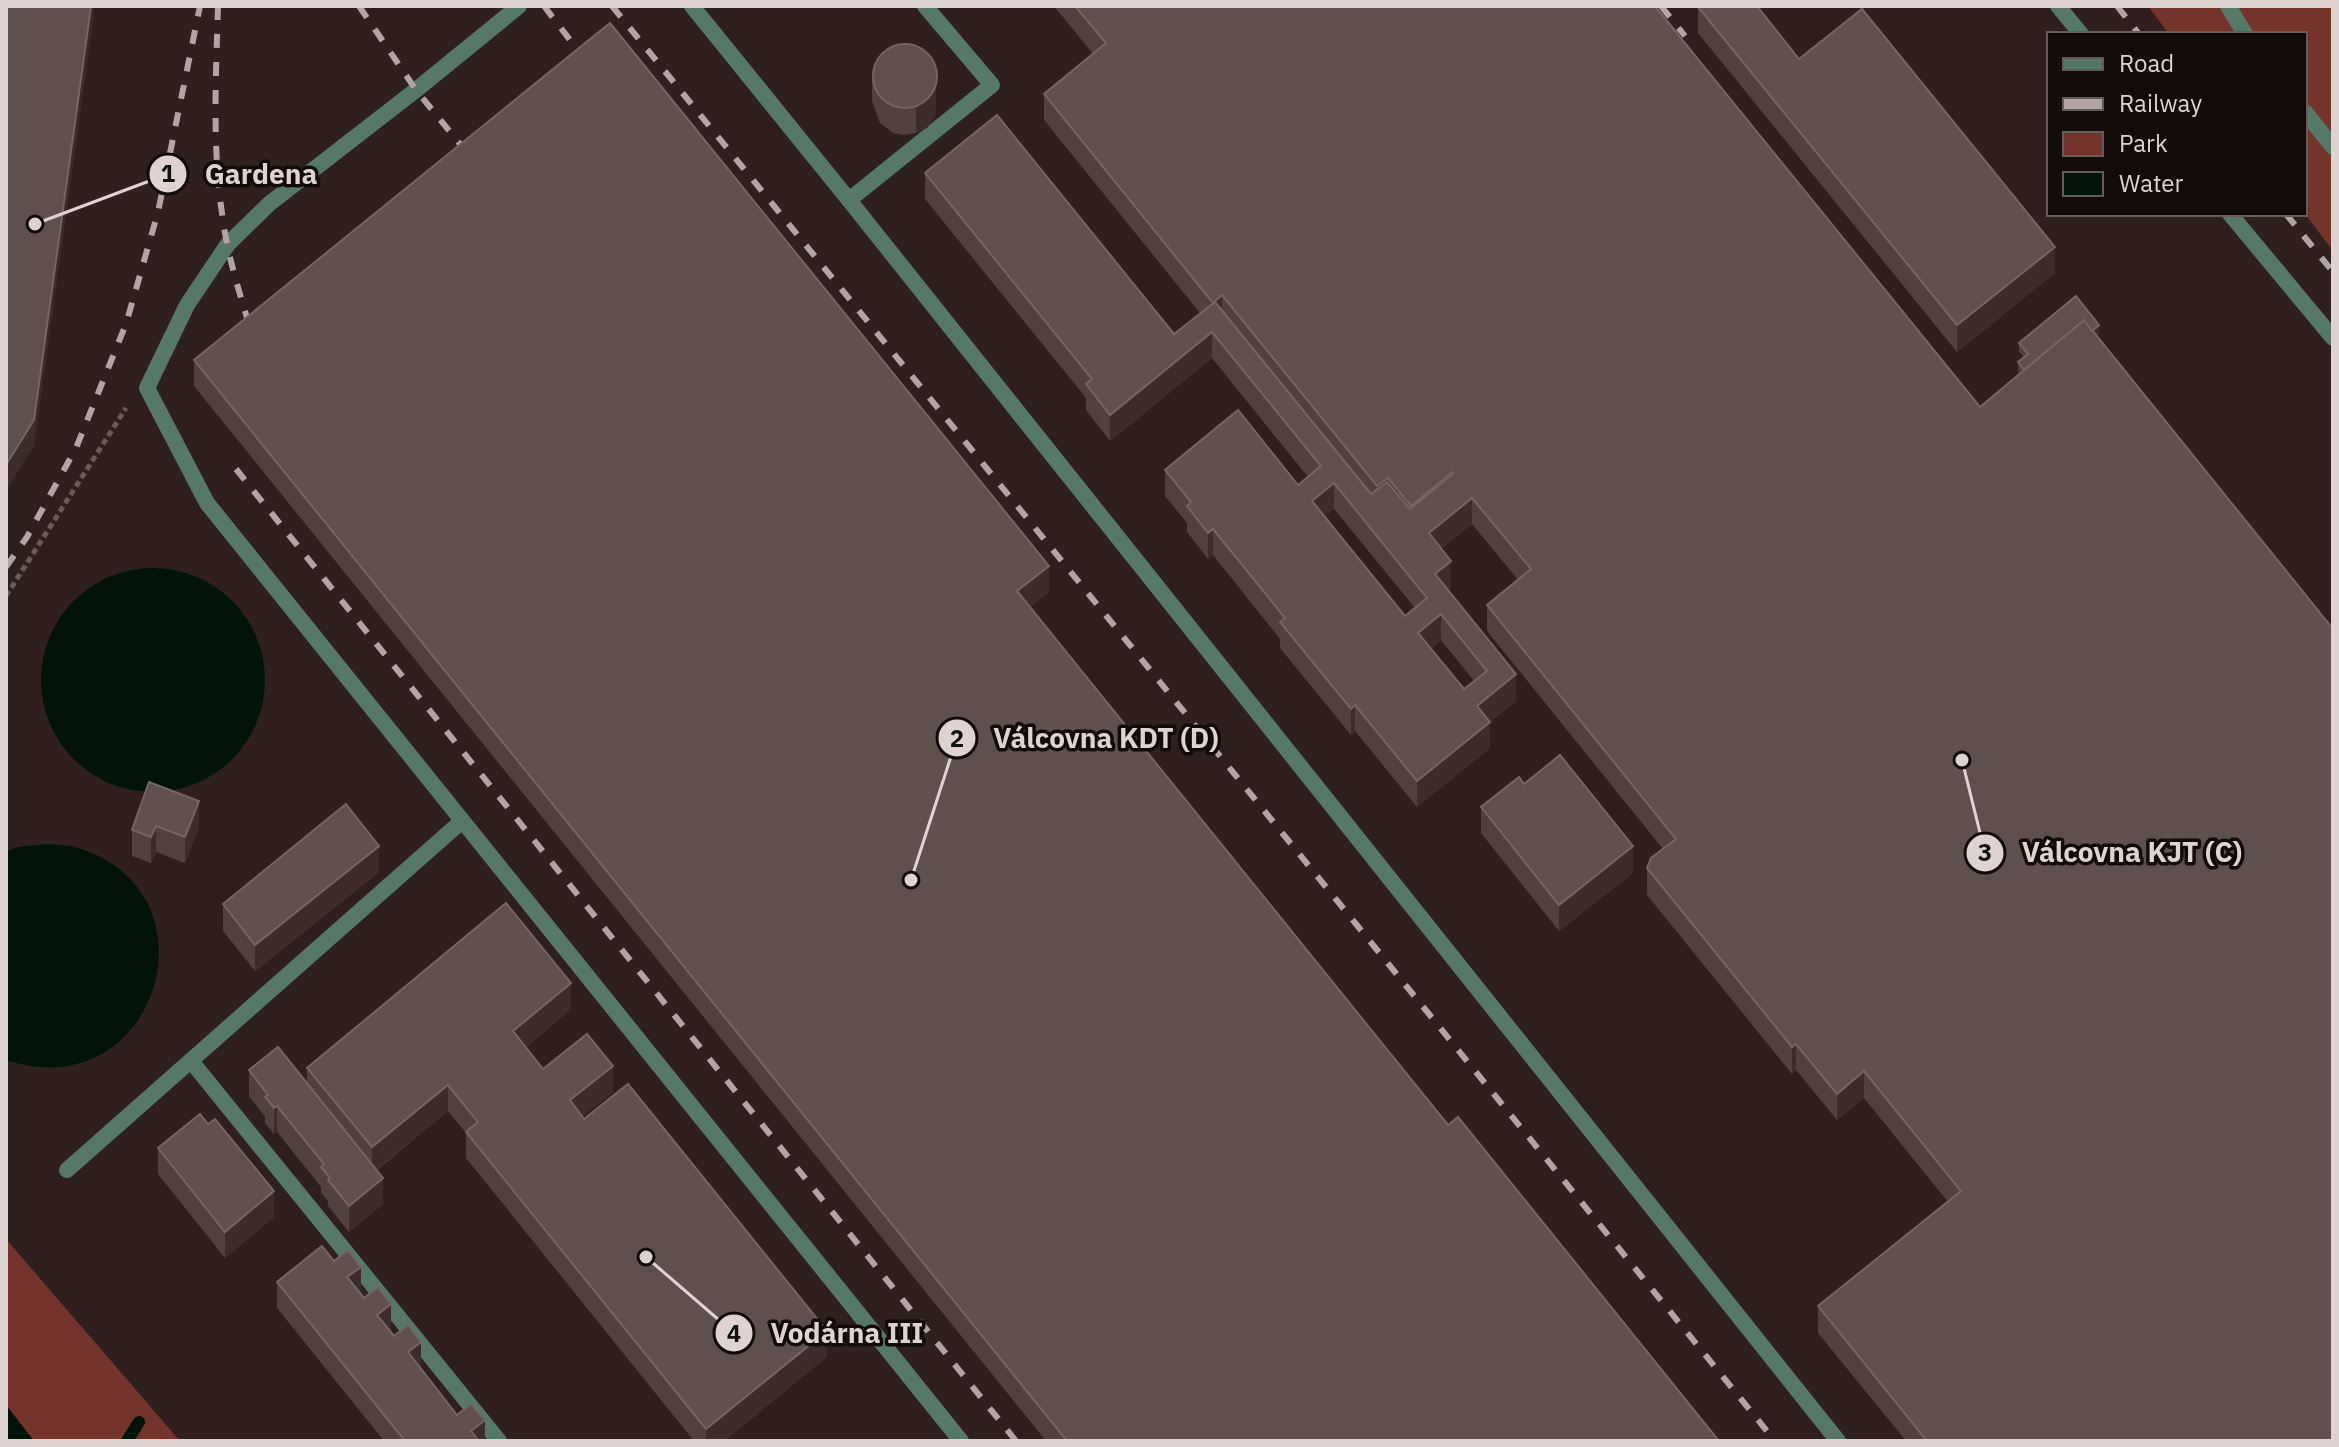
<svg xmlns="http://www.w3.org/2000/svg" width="2339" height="1447" font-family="'IBM Plex Sans',sans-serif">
	<rect width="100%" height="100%" fill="#2f1f1d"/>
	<g fill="#74332b">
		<polygon points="2148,6 2333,6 2333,251 2305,214 2305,34 2169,34"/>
		<polygon points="6,1239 180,1441 34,1441 6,1405"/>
	</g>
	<g fill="#001409">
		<circle cx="153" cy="680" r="112"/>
		<path d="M 48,844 C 58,845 69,845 78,848 C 223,892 157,1110 6,1060 L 6,852 L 18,847 Z"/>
		<polygon points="6,1405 34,1441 6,1441"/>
	</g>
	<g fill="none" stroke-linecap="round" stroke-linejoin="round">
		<polyline stroke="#001409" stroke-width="12" points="127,1441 139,1422"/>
		<polyline stroke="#6a5b59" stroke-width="5" stroke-dasharray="6 4" stroke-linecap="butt" points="6,596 126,408"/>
		<g stroke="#567967" stroke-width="16">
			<polyline points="519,6 416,90 269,204 228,244 187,305 147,388 207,503 961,1441"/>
			<polyline points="692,6 849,200 1838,1441"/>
			<polyline points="2058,6 2081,34"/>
			<polyline points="849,200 992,85 925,6"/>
			<polyline points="2230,214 2333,338"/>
			<polyline points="191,1061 499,1441"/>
			<polyline points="67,1170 462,821"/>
		</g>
		<g stroke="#567967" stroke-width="16">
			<polyline points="2228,6 2245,34"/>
			<polyline points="2305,112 2333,147"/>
		</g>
		<g stroke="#b1a4a2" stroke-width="6" stroke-dasharray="14 14" stroke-linecap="butt">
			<path d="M 218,6 C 216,75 212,145 222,213 C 227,256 241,297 253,338"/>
			<polyline points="359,6 416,90 473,160"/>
			<polyline points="544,6 590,66"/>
			<polyline points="612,6 1775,1441"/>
			<polyline points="1661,6 1685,36"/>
			<polyline points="2117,6 2139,34"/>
			<polyline points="2286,214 2333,272"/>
			<polyline points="236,469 1016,1441"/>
			<polyline points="6,567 27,537 76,448 126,324 158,212 200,6"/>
		</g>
	</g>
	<g fill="#51403d" fill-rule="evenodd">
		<path d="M 1054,6 L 1655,6 L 1980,407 L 2020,374 L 2018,371 L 2018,362 L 2024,357 L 2019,352 L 2019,343 L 2099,334 L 2097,336 L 2333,1441 L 1906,1441 L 1818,1333 L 1818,1306 L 1948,1202 L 1864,1098 L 1837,1120 L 1796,1070 L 1792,1074 L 1647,895 L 1647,868 L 1663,849 L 1487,631 L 1487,605 L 1518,580 L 1472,524 L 1441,549 L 1451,587 L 1448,590 L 1516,701 L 1490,722 L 1490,748 L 1417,807 L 1355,731 L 1351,735 L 1280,648 L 1280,639 L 1213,555 L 1208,559 L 1187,532 L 1187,523 L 1165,496 L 1165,470 L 1298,485 L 1308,477 L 1212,358 L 1110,441 L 1086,410 L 1086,398 L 925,199 L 925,173 L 1174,334 L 1200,313 L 1044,120 L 1044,94 L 1093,54 ZM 1334,509 L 1415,608 L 1405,616 L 1324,517 ZM 1441,640 L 1474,681 L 1464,689 L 1431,649 Z"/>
		<polygon points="1698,7 1799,59 2055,273 1957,352 1698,33"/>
		<polygon points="872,75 936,114 927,128 916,133 904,135 893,133 880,123 872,101"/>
		<polygon points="194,360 1049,592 1030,607 1448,1125 1719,1441 1046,1441 194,386"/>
		<polygon points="149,782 199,827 185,863 156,852 151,863 132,856 132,830"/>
		<polygon points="1524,784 1633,873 1559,931 1481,833 1481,807"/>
		<polygon points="379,872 255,971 223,931 223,904"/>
		<polygon points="571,1009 526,1047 543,1069 613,1092 582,1116 827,1357 724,1441 694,1441 466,1158 466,1133 448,1111 377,1170 383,1204 349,1232 328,1206 328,1201 321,1193 321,1187 277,1132 274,1134 265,1123 265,1117 249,1096 249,1070 307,1083 307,1068"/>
		<polygon points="208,1124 274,1217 225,1258 158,1174 158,1148"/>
		<polygon points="334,1261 391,1330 390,1331 421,1368 420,1368 457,1415 485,1441 384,1441 277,1308 277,1282"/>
	</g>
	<g fill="#3d2c2a">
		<polygon points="91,6 95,6 34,446 6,491 6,465"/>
		<polygon points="936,64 936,114 927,128 916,133 916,107"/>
		<polygon points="2055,247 2055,273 1957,352 1957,325"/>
		<polygon points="1222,295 1222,321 1213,303"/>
		<polygon points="2099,325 2099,334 2032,389 2032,380"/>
		<polygon points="1212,332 1212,358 1110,441 1110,415"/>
		<polygon points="1452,472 1452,498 1411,532 1411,506"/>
		<polygon points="1334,483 1334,509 1312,527 1312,501"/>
		<polygon points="1472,498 1472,524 1429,559 1429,533"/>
		<polygon points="1213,529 1213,555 1208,559 1208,533"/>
		<polygon points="1451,561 1451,587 1435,600 1435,574"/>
		<polygon points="1049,566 1049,592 1017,618 1017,591"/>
		<polygon points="1441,614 1441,640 1418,659 1418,633"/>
		<polygon points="1516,674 1516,701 1477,732 1477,706"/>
		<polygon points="1355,705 1355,731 1351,735 1351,709"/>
		<polygon points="1490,722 1490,748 1417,807 1417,781"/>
		<polygon points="199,801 199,827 185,863 185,837"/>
		<polygon points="156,826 156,852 151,863 151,837"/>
		<polygon points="379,846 379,872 255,971 255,945"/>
		<polygon points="1633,846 1633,873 1559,931 1559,905"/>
		<polygon points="571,983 571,1009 513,1057 513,1031"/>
		<polygon points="1796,1044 1796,1070 1792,1074 1792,1047"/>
		<polygon points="613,1066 613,1092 570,1127 570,1100"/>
		<polygon points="1864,1071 1864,1098 1837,1120 1837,1094"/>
		<polygon points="448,1085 448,1111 372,1173 372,1147"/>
		<polygon points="277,1106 277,1132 274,1134 274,1108"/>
		<polygon points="383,1178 383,1204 349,1232 349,1206"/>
		<polygon points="274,1191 274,1217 225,1258 225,1232"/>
		<polygon points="361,1267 361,1293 347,1304 347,1277"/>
		<polygon points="391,1304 391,1330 377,1341 377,1315"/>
		<polygon points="827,1331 827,1357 724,1441 706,1441 706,1429"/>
		<polygon points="421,1342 421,1368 408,1379 408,1352"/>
		<polygon points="485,1420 485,1441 471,1441 471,1431"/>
	</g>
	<g fill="#60504d" stroke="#746462" stroke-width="2" fill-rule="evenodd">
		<polygon points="6,6 91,6 34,420 6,465"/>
		<path d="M 1075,6 L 1655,6 L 1980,407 L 2084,320 L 2333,629 L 2333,1441 L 1927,1441 L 1818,1306 L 1961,1191 L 1864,1071 L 1837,1094 L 1796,1044 L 1792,1047 L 1647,868 L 1651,858 L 1676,839 L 1487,605 L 1531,569 L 1472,498 L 1429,533 L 1451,561 L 1435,574 L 1516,674 L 1477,706 L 1490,722 L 1417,781 L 1355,705 L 1351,709 L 1280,622 L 1285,618 L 1213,529 L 1208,533 L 1187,506 L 1191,502 L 1165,470 L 1238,410 L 1298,485 L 1321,466 L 1212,332 L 1110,415 L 1086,384 L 1092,379 L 925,173 L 997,115 L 1174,334 L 1215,302 L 1371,494 L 1387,482 L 1410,509 L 1453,474 L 1452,472 L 1411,506 L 1388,478 L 1377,486 L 1222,295 L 1213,303 L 1044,94 L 1106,43 ZM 1334,483 L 1427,598 L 1405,616 L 1312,501 ZM 1441,614 L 1487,671 L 1464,689 L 1418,633 Z"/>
		<polygon points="1700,6 1757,6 1799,59 1862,9 2055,247 1957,325 1698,7"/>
		<polygon points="610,23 1049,566 1017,591 1448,1125 1458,1117 1719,1441 1067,1441 194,360"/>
		<circle cx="905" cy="76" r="32"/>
		<polygon points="2076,296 2099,325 2092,331 2084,320 2024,370 2018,362 2028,354 2019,343"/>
		<polygon points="1560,755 1633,846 1559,905 1481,807 1519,777 1524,784"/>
		<polygon points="149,782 199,801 185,837 156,826 151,837 132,830"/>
		<polygon points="346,804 379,846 255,945 223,904"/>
		<polygon points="506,903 571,983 513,1031 543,1069 587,1034 613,1066 570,1100 584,1119 628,1084 827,1331 706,1429 466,1132 478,1122 448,1085 372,1147 307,1068"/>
		<polygon points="278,1047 383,1178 349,1206 328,1180 330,1178 321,1167 324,1164 277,1106 274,1108 265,1097 268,1095 249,1070"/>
		<polygon points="200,1114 208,1124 215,1119 274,1191 225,1232 158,1148"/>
		<polygon points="322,1246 334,1261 348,1250 361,1267 347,1277 364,1298 378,1287 391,1304 377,1315 394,1336 408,1325 421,1342 408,1352 457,1415 471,1404 485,1420 471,1431 479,1441 405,1441 277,1282"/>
	</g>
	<path fill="none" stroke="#dfd3d1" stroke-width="3" d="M35 224L168 174M911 880L957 738M1962 760L1985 853M646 1257L734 1333"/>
	<g fill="#dfd3d1" stroke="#120b0a" stroke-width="3">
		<circle cx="35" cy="224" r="8"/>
		<circle cx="911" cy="880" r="8"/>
		<circle cx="1962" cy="760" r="8"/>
		<circle cx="646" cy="1257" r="8"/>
		<circle cx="168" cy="174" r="20"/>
		<circle cx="957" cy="738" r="20"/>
		<circle cx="1985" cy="853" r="20"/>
		<circle cx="734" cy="1333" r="20"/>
	</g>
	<g font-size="24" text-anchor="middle" font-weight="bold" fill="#111">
		<text x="168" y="182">1</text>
		<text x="957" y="747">2</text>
		<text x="1985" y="861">3</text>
		<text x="734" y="1342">4</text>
	</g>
	<g font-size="28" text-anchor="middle" font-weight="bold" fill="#dfd3d1" stroke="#120b0a" stroke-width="7" stroke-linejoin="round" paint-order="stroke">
		<text x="261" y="184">Gardena</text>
		<text x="1106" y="748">Válcovna KDT (D)</text>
		<text x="2132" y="862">Válcovna KJT (C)</text>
		<text x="847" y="1343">Vodárna III</text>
	</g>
	<rect width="2339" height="1447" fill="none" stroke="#dfd3d1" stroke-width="16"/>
	<rect x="2047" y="32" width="260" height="184" fill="#120b0a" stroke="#645b5a" stroke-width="2"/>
	<rect x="2063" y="58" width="40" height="12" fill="#567967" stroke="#645b5a" stroke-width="2"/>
	<text x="2119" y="72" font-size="24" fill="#dfd3d1">Road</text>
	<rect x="2063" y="98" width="40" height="12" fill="#b1a4a2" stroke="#645b5a" stroke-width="2"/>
	<text x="2119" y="112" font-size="24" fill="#dfd3d1">Railway</text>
	<rect x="2063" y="132" width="40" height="24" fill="#74332b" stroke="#645b5a" stroke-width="2"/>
	<text x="2119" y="152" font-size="24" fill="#dfd3d1">Park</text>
	<rect x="2063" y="172" width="40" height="24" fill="#001409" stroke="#645b5a" stroke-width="2"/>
	<text x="2119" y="192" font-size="24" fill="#dfd3d1">Water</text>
</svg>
